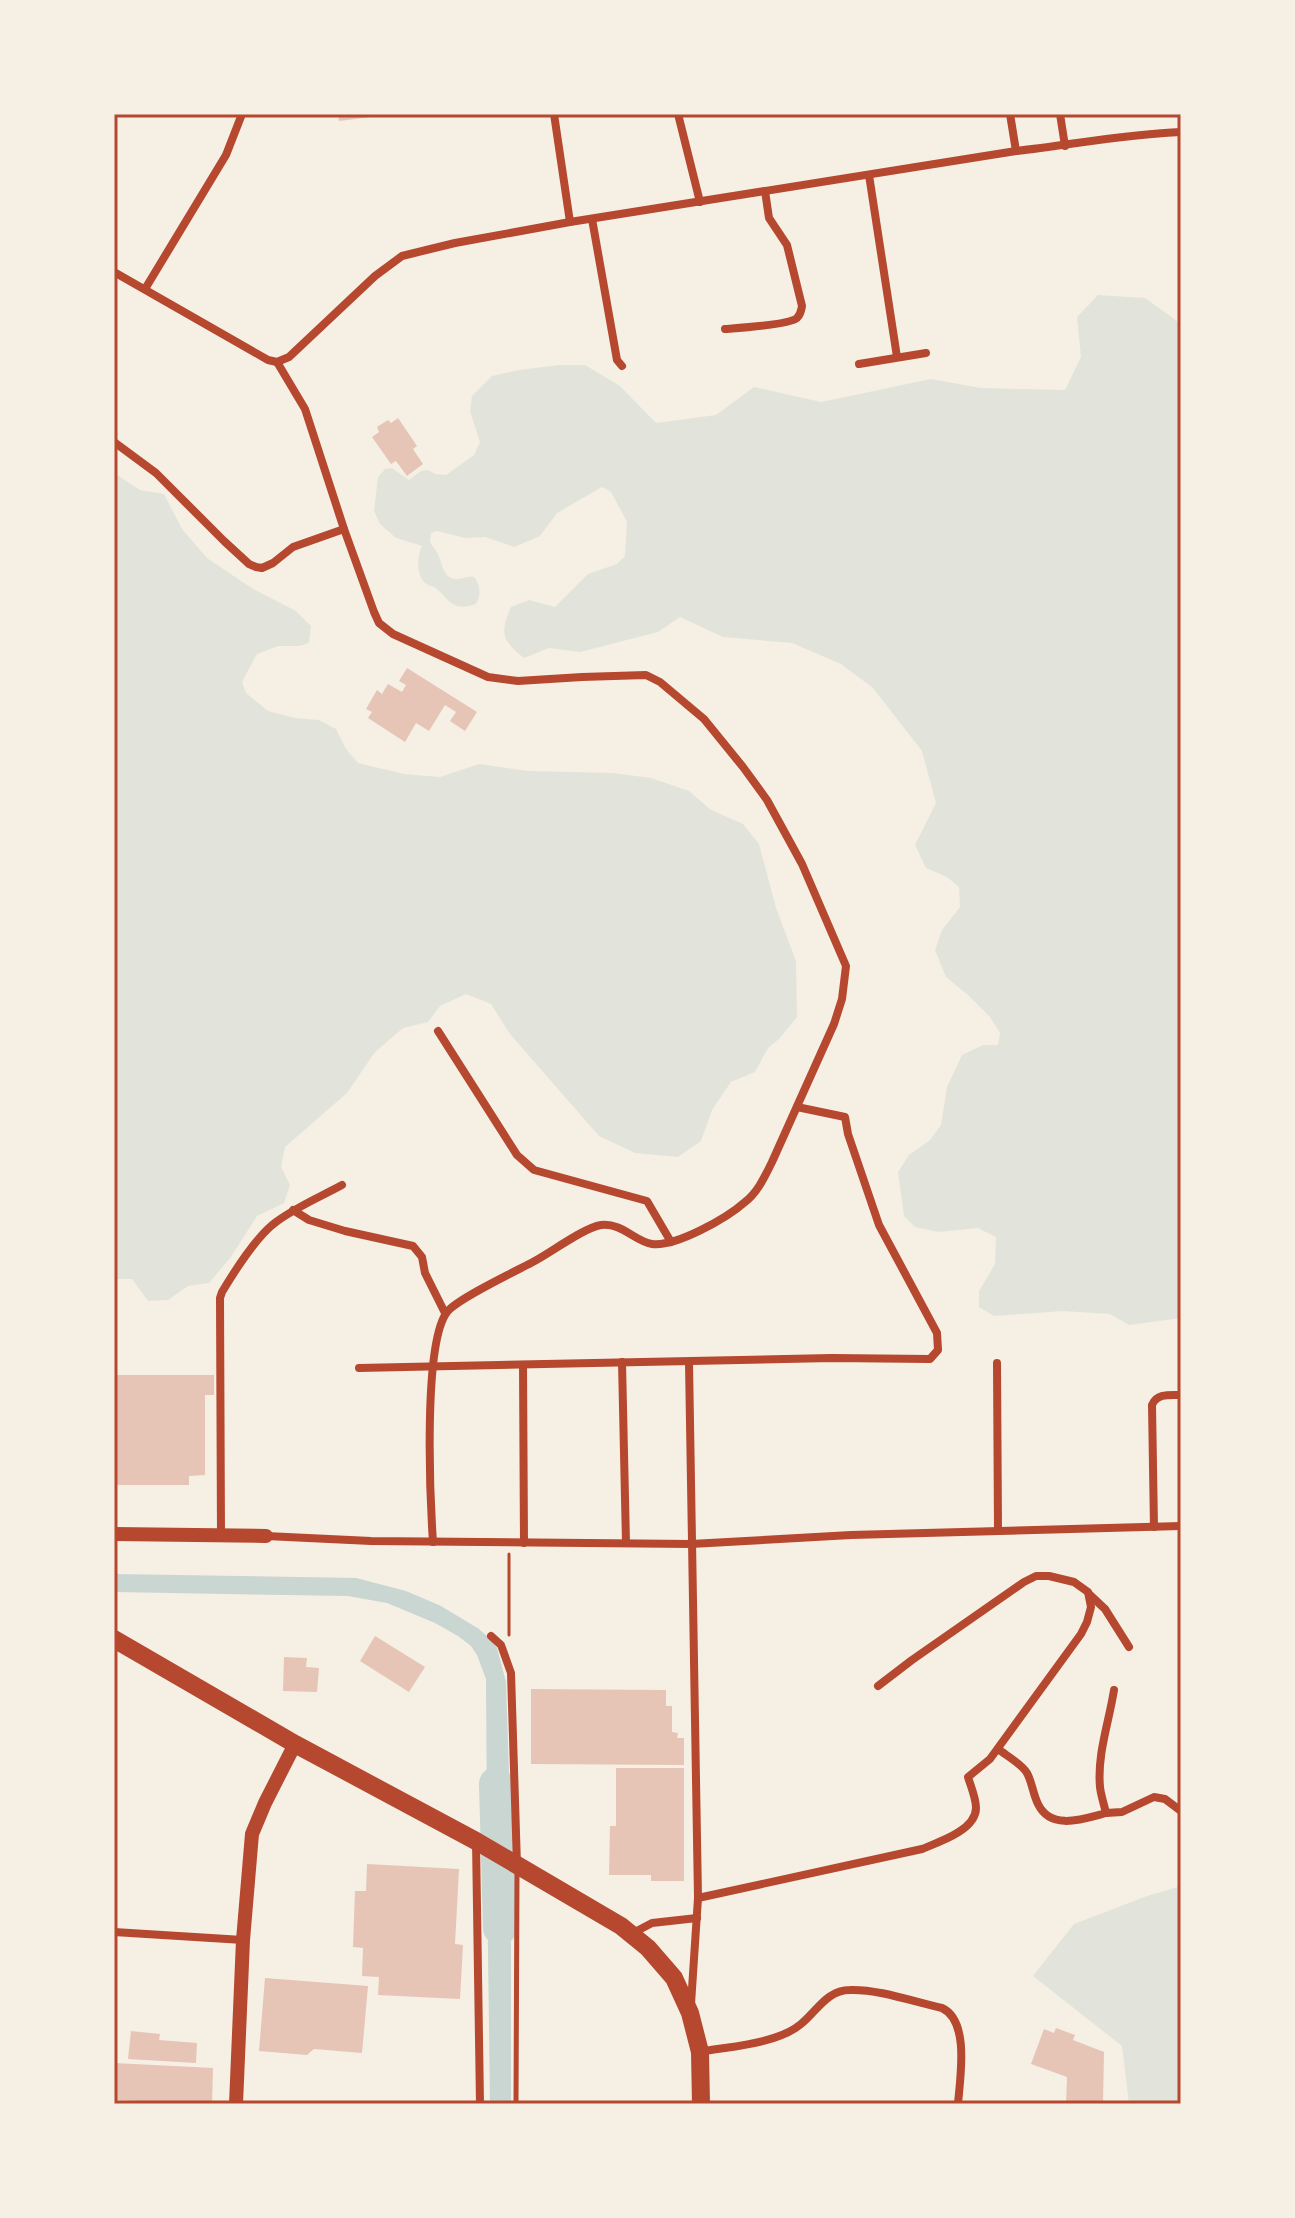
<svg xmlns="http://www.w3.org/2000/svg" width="1295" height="2218" font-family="Overpass,sans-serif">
	<rect width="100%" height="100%" fill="#f6efe4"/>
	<g fill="#e2e4dc">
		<path d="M 1098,295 L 1145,298 L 1181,324 L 1181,1318 L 1129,1325 L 1110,1314 L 1062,1311 L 994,1316 L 979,1307 L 979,1291 L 995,1264 L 996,1237 L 978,1228 L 939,1232 L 915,1227 L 904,1216 L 898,1172 L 909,1155 L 930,1140 L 941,1125 L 947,1087 L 962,1055 L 983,1045 L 998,1045 L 1000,1033 L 990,1017 L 968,995 L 946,977 L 935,950 L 942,930 L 960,907 L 959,887 L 947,877 L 926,868 L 915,845 L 936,803 L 922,751 L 873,688 L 841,664 L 792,643 L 723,637 L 680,617 L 658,632 L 580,652 L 549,648 L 524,658 C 501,639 500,634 511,607 L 529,600 L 555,607 L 588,574 L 617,564 L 625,556 L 627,522 L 611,492 L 602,487 L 557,513 L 540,536 L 514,547 L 485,537 L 465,538 L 437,531 L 431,533 L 430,541 C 431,545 434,548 437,552 C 442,561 442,577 455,579 C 461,580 466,576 474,577 C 481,586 481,594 476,604 C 452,611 452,603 437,589 C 434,586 429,586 425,583 C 416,574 417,556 422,546 L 396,538 L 380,524 L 374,511 L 378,477 L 385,469 L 392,468 L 409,480 L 421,471 L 428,470 L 435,474 L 446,475 L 474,455 L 480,442 L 470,411 L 472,396 L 492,376 L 519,370 L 559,365 L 585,365 L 620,386 L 656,423 L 716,415 L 754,387 L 821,402 L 931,379 L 981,388 L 1065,390 L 1081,357 L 1077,317 Z"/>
		<polygon points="114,473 140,490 164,494 182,529 207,558 253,589 296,611 311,626 309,643 299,646 278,646 257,654 242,682 246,693 268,711 295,718 319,720 336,729 346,749 358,763 404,774 440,777 479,764 528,771 613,773 651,778 689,791 711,810 743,824 759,844 776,908 796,961 797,1017 779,1039 768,1048 755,1072 731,1082 712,1110 701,1141 678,1157 635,1153 599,1136 510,1034 491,1004 466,994 440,1006 428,1022 403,1028 375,1052 347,1093 285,1147 281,1167 290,1185 284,1203 257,1216 231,1257 209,1283 188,1286 168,1300 148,1301 132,1279 114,1279"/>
		<polygon points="1181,1886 1181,2104 1129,2104 1122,2046 1033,1976 1074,1924 1147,1896"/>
	</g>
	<g fill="#c9d6d2">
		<polygon points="114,1574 356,1578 406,1591 441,1606 479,1629 492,1641 497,1648 506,1682 511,1838 487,1823 486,1679 477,1655 471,1646 458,1636 435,1623 387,1603 348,1596 114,1592"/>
		<polygon points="487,1873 511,1886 511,2104 490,2104"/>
	</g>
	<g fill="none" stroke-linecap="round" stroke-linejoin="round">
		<polyline stroke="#c9d6d2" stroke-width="34" points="496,1784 500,1928"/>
	</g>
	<g fill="#e6c5b7">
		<polygon points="338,114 379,114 379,116 339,121"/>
		<polygon points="398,418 417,446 413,449 423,464 407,476 396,461 391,464 372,437 379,432 377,427 388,420 391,423"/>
		<polygon points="407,668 477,712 465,731 450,721 456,712 445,705 429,731 416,723 405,742 368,718 372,712 366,709 377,690 382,694 388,684 402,692 406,685 399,681"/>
		<polygon points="114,1375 214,1375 214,1395 205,1395 205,1475 189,1476 189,1485 114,1485"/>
		<polygon points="375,1636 425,1667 409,1692 360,1661"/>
		<polygon points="284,1657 307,1658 306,1667 319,1668 317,1692 283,1691"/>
		<polygon points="531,1689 666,1690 666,1706 672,1706 672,1732 678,1733 677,1738 684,1738 684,1765 531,1764"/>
		<polygon points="616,1768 684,1768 684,1881 651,1881 651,1875 609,1875 610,1826 616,1826"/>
		<polygon points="367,1864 459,1869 455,1944 463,1945 460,1999 378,1995 379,1977 362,1976 363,1948 353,1947 355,1891 366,1891"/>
		<polygon points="265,1978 368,1986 362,2053 314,2049 307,2055 259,2051"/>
		<polygon points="1056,2028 1075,2035 1073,2040 1104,2052 1103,2104 1066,2104 1067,2077 1031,2064 1044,2029 1054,2033"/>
		<polygon points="131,2031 160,2034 159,2040 197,2043 196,2063 128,2059"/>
		<polygon points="114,2063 213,2068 212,2104 114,2100"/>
	</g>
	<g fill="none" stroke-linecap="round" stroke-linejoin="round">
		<polyline stroke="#b5482f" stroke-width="3" points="509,1635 509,1554"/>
		<polyline stroke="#b5482f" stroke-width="5" points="516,2104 517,1870"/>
		<g stroke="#b5482f" stroke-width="8">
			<polyline points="554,114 570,222"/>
			<polyline points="678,114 700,202"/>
			<polyline points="1010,114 1016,151"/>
			<polyline points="1060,114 1065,146"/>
			<polyline points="869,175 897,357"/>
			<polyline points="592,219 617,360 622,366"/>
			<path d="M 114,272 L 268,360 L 277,362 L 289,357 L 375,276 L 402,256 L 455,243 L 570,222 L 1016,151 C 1071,145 1126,134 1181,132"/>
			<polyline points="145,289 226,155 242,114"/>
			<path d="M 725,329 C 738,328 789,325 797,318 C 801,314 801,311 802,306 L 787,245 L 769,218 L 765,191"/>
			<path d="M 277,362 L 305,409 L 344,529 L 374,612 L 379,623 L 393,634 L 488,677 L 518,681 L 582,677 L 646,675 L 660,682 L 704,719 L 743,767 L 767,800 L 802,864 L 846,966 L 842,999 L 834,1024 L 772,1162 C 765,1176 758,1192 745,1202 C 727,1218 676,1247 652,1244 C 636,1242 621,1222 601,1225 C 583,1228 549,1254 531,1263 C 514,1272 457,1299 447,1312 C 423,1344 430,1498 433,1542"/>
			<polyline points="859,364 926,353"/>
			<polyline points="114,442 156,473 224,541 249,564 256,567 262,568 273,563 293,547 344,529"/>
			<polyline points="438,1031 517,1155 534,1170 647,1201 671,1242"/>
			<polyline points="293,1210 309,1220 345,1231 413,1246 422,1257 425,1273 445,1313"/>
			<polyline points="622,1362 626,1543"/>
			<polyline points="689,1363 698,1898 691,2004"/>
			<polyline points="997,1363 998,1531"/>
			<polyline points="523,1365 524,1543"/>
			<polyline points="359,1368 831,1358 930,1359 938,1350 937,1333 879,1225 848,1134 845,1117 797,1107"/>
			<path d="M 1154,1527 L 1152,1405 C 1157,1393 1170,1395 1181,1395"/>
			<path d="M 221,1536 L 220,1298 L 222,1292 C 234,1272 258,1235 276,1222 C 296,1207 320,1197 342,1185"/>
			<polyline points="266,1536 371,1541 691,1544 851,1535 1181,1526"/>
			<polyline points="1089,1594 1105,1609 1129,1647"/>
			<polyline points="491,1636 501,1645 511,1673 517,1865"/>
			<path d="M 998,1749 C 1007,1756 1022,1764 1027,1773 C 1032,1782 1033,1794 1038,1804 C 1051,1831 1083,1819 1106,1813 C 1104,1804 1101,1796 1100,1787 C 1097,1754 1109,1722 1114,1690"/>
			<polyline points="1106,1813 1122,1812 1154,1797 1165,1799 1181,1811"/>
			<polyline points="476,1841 480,2104"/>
			<path d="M 698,1898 L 922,1849 C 939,1842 976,1830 976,1808 C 976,1798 971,1787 968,1777 L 990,1759 L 1081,1634 L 1087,1622 L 1091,1607 L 1088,1592 L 1074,1582 L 1049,1576 L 1036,1576 L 1024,1582 L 912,1660 L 878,1686"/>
			<polyline points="114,1932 243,1940"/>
			<polyline points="633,1933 652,1923 697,1918"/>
			<path d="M 700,2052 C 731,2046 777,2044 801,2024 C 817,2011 827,1990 850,1990 C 879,1989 914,2002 942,2008 C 970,2021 960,2078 958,2104"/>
		</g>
		<g stroke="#b5482f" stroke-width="14">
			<polyline points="114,1534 266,1536"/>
			<polyline points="236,2104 243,1940 252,1834 265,1803 295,1744"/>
		</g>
		<polyline stroke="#b5482f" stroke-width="18" points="114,1639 295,1744 476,1841 621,1926 648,1948 674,1978 690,2013 700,2052 701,2104"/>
	</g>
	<rect width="1295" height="2218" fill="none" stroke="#f6efe4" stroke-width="232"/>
	<rect x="116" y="116" width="1063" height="1986" fill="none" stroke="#b5482f" stroke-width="3"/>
</svg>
